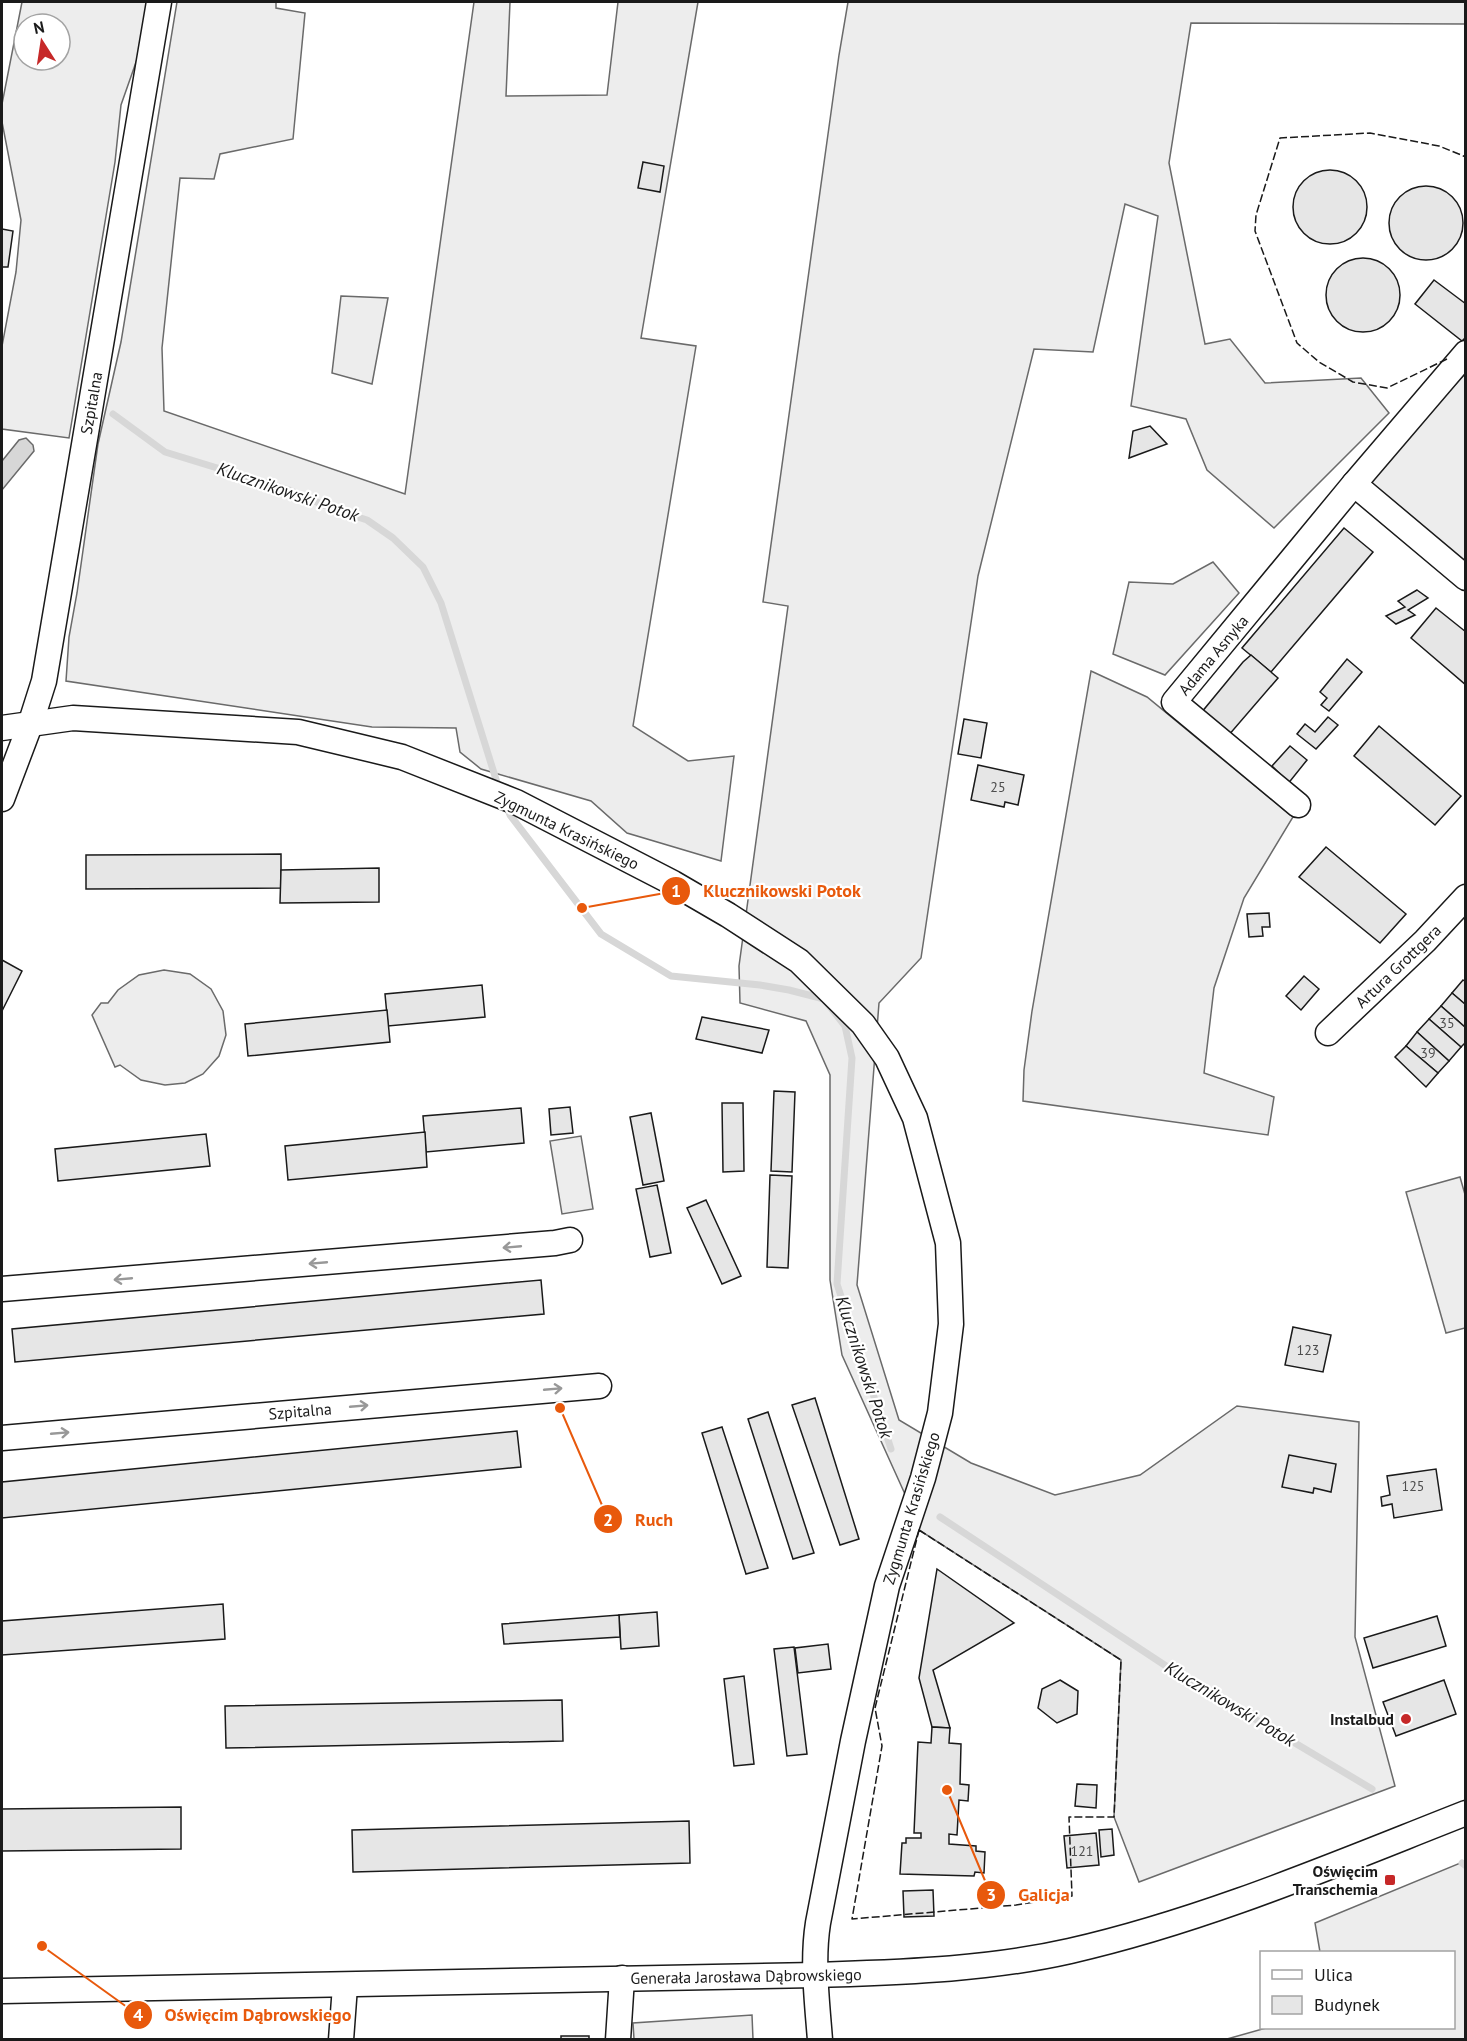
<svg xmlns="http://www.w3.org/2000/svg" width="1467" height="2041" font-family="'PT Sans',sans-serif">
	<rect width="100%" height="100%" fill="#fff"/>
	<g fill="#ededed" stroke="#6a6a6a" stroke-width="1.5" fill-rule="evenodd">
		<path d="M 22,2 L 149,2 L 141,48 L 121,105 L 115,162 L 69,438 L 2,429 L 2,346 L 16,272 L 21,220 L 2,122 L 2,104 ZM 24,24 L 60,24 L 60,60 L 24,60 Z"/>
		<polygon points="177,2 276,2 276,8 305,13 293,139 220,154 214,179 180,178 162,348 164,411 405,494 474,2 510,2 506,96 607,95 618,2 698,2 641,338 696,346 633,726 688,761 734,756 721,861 627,833 591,801 481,769 460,752 456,728 372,727 66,681 69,637 77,593 98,444 121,342"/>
		<polygon points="848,2 1465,2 1465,24 1191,23 1169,163 1205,344 1230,339 1265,383 1361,378 1389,413 1274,528 1207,470 1186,419 1131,406 1158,216 1125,204 1093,352 1034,349 978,576 921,958 879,1003 857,1285 899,1420 971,1463 1055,1495 1140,1475 1237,1406 1359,1422 1355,1637 1395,1786 1139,1882 1114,1817 1121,1660 919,1530 909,1503 842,1355 830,1280 830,1075 806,1021 740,1003 739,966 788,606 763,602 839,55"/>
		<polygon points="341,296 388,298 372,384 332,373"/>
		<polygon points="1465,374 1465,566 1373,490 1371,475"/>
		<polygon points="1213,562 1239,593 1165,675 1113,654 1129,582 1173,584"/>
		<polygon points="1091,671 1147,697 1293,817 1244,898 1214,988 1204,1073 1274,1097 1268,1135 1023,1101 1024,1070 1032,1011"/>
		<polygon points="164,970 190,974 211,989 223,1011 226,1035 219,1056 203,1074 185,1083 165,1085 141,1080 120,1065 115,1067 92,1015 101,1003 108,1003 118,990 139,975"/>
		<polygon points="581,1136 593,1209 562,1214 550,1141"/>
		<polygon points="1460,1177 1466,1198 1465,1328 1446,1333 1406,1192"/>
		<polygon points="1465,1861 1465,2039 1227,2039 1266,2028 1454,2028 1454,1952 1320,1952 1315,1923"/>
		<polygon points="752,2015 753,2039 634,2039 633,2023"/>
	</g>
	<polygon fill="#d7d7d7" stroke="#6a6a6a" stroke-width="1.5" points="26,438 33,445 34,451 2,490 2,461 19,440"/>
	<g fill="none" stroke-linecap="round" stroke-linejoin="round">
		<g stroke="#d7d7d7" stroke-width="7">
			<polyline points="113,414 165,452 289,490 333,509 367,520 393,538 423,567 441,603 499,789"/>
			<polyline points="506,805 510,815 601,934 671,976 760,985 789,990 824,999 845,1026 852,1058 837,1284 891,1449"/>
			<polyline points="940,1517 1166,1666 1372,1789"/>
			<polyline points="1462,1863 1466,1866"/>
		</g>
	</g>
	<g fill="#e6e6e6" stroke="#1a1a1a" stroke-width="1.5">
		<polygon points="643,162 664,166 660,192 638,188"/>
		<circle cx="1330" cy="207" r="37"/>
		<circle cx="1426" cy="223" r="37"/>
		<polygon points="2,229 13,231 8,267 2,267"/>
		<circle cx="1363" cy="295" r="37"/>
		<polygon points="1434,280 1466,304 1466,337 1462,341 1415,304"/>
		<polygon points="1150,426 1167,444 1129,458 1133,431"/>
		<polygon points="1344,528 1373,552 1271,672 1242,648"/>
		<polygon points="1417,590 1428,598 1408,610 1415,615 1396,624 1386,616 1405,607 1398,601"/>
		<polygon points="1436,608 1466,632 1466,685 1411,638"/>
		<polygon points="1251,655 1278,678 1228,736 1201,713 1243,662"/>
		<polygon points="1347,659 1362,672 1329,711 1321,705 1327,698 1320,692"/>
		<polygon points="1328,717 1338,725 1316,749 1297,734 1305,724 1315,732"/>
		<polygon points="964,719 987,723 981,758 958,754"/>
		<polygon points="1379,726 1461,796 1435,825 1354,756"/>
		<polygon points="1290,746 1307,760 1287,785 1278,778 1281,775 1272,766"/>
		<polygon points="978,765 1024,775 1018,805 1005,802 1004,807 971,800"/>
		<polygon points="1326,847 1406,914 1380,943 1299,877"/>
		<polygon points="281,854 281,888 86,889 86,855"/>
		<polygon points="379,868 379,902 280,903 281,870"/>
		<polygon points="1269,913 1270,927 1262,927 1263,936 1249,937 1247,914"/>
		<polygon points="2,960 22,971 2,1011"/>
		<polygon points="1304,976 1319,989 1301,1010 1286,996"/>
		<polygon points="1463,980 1466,982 1466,1005 1452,993"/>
		<polygon points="482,985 485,1017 388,1026 385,994"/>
		<polygon points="1452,993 1466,1005 1466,1028 1441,1006"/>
		<polygon points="1441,1006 1466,1028 1466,1042 1461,1047 1429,1019"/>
		<polygon points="387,1010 390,1042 248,1056 245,1024"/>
		<polygon points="702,1017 769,1030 762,1053 696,1039"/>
		<polygon points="1429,1019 1461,1047 1449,1061 1417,1032"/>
		<polygon points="1417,1032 1449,1061 1438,1073 1406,1046"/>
		<polygon points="1406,1046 1438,1073 1426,1087 1395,1057"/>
		<polygon points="774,1091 795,1092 792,1172 771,1171"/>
		<polygon points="722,1103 743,1103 744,1171 723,1172"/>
		<polygon points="570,1107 573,1133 551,1135 549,1109"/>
		<polygon points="521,1108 524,1143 426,1152 423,1116"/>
		<polygon points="651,1113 664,1181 643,1185 630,1117"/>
		<polygon points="425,1132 427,1167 288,1180 285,1146"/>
		<polygon points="206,1134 210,1166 58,1181 55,1149"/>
		<polygon points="770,1175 792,1176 788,1268 767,1267"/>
		<polygon points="657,1185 671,1253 650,1257 636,1189"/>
		<polygon points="706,1200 741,1276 722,1284 687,1208"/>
		<polygon points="541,1280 544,1314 15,1362 12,1329"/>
		<polygon points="1293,1327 1331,1335 1323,1372 1285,1365"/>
		<polygon points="815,1398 859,1539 840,1545 792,1405"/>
		<polygon points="768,1412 814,1553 793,1559 748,1419"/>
		<polygon points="722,1427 768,1568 746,1574 702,1433"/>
		<polygon points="517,1431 521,1467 2,1518 2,1482"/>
		<polygon points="1289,1455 1336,1464 1331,1492 1314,1488 1313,1493 1282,1487"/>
		<polygon points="1436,1469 1442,1510 1394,1518 1392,1504 1382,1506 1381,1497 1390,1495 1387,1476"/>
		<polygon points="937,1569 1014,1623 933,1670 950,1728 932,1727 919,1678"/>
		<polygon points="223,1604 225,1639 2,1655 2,1621"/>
		<polygon points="657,1612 659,1646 621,1649 619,1615"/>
		<polygon points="619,1615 620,1637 504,1644 502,1624"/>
		<polygon points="1437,1616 1446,1646 1373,1668 1364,1638"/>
		<polygon points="828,1644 831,1669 798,1673 795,1648"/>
		<polygon points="794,1647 807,1754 787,1756 774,1649"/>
		<polygon points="744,1676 754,1764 734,1766 724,1679"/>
		<polygon points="1060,1680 1078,1691 1077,1714 1057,1723 1038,1708 1042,1689"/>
		<polygon points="1444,1680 1456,1714 1396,1736 1383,1702"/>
		<polygon points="562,1700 563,1741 226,1748 225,1706"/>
		<polygon points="932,1727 950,1728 949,1743 961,1744 960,1784 969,1785 968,1801 959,1800 957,1835 949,1834 949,1844 976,1846 976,1851 985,1852 984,1873 975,1872 974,1876 900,1874 902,1843 906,1843 906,1838 921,1838 921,1833 914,1833 918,1742 931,1743"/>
		<polygon points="1077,1784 1097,1785 1096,1808 1075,1806"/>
		<polygon points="181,1807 181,1849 2,1851 2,1809"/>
		<polygon points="689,1821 690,1863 353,1872 352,1830"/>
		<polygon points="1112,1829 1114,1855 1101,1857 1099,1830"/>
		<polygon points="1096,1833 1099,1865 1067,1868 1064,1836"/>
		<polygon points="933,1890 934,1916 904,1917 903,1891"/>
		<rect x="561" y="2036" width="28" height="4"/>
	</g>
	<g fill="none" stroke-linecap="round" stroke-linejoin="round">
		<defs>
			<g id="minor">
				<polyline points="1466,353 1354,484 1466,578"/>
				<path d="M 2,728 L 73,718 L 298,732 L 402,757 L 516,802 L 673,883 L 728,915 L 799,961 L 863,1024 L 887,1058 L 915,1118 L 948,1243 L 951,1324 L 940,1413 L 923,1478 L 887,1586 L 853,1741 L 818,1923 C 812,1961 817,2001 820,2040"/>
				<polyline points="2,799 30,725 44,681 159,2"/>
				<polyline points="1298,805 1174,702 1354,484"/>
				<polyline points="1328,1033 1425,941 1466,897"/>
				<polyline points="2,1289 555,1243 570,1240"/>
				<polyline points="2,1438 599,1386"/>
				<path d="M 2,1991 L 816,1975 C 901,1972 986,1970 1070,1951 C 1206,1920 1336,1864 1466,1813"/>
				<polyline points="341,2040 345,1986"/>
				<polyline points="618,2040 622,1978"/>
			</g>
		</defs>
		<use href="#minor" stroke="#1a1a1a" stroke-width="27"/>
		<use href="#minor" stroke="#fff" stroke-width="24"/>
		<g stroke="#1a1a1a" stroke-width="1.5" stroke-dasharray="8 3" stroke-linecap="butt">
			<polyline points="1447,359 1387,388 1353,382 1319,362 1297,343 1255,231 1256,215 1280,138 1370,133 1439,146 1466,157"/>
			<polygon points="919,1530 1121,1660 1114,1817 1069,1817 1072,1896 1016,1905 852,1919 882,1746 875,1708"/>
		</g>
	</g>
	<defs><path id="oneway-shaft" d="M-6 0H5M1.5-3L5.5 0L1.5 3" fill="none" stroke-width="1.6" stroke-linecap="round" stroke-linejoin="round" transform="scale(1.5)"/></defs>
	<g stroke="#989898">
		<use href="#oneway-shaft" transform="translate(512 1247) rotate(175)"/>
		<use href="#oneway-shaft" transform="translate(318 1263) rotate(175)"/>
		<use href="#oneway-shaft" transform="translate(123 1279) rotate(175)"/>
		<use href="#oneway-shaft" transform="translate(553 1389) rotate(-5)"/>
		<use href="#oneway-shaft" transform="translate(359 1406) rotate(-5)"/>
		<use href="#oneway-shaft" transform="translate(60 1433) rotate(-5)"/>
	</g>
	<g fill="#c62828" stroke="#fff" stroke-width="2">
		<circle cx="1406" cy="1719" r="6"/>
		<rect x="1384" y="1874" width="12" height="12" rx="3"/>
	</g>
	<g text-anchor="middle" stroke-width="4.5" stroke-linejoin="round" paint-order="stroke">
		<g font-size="14" fill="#4d4d4d">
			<text x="998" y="792">25</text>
			<text x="1447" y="1028">35</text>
			<text x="1428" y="1058">39</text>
			<text x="1308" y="1355">123</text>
			<text x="1413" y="1491">125</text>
			<text x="1082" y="1856">121</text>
		</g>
		<g font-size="16" fill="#1a1a1a" stroke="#fff">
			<text transform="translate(91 403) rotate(-80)" y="6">Szpitalna</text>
			<text transform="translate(1213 655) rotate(-50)" y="6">Adama Asnyka</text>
			<text transform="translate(567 830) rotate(26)" y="6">Zygmunta Krasińskiego</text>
			<text transform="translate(1398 966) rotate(-44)" y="6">Artura Grottgera</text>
			<text transform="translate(300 1411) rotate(-5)" y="6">Szpitalna</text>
			<text transform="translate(911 1508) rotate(-73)" y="6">Zygmunta Krasińskiego</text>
			<text transform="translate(746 1976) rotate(-1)" y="6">Generała Jarosława Dąbrowskiego</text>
		</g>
		<g font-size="16" font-weight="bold" fill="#1a1a1a" stroke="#fff" text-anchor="end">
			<text x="1394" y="1725">Instalbud</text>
			<text x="1378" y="1877">Oświęcim<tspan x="1378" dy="18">Transchemia</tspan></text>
		</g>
		<g font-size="18" font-style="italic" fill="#1a1a1a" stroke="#fff">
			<text transform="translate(288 492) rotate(19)" y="6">Klucznikowski Potok</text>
			<text transform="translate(864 1367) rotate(72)" y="6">Klucznikowski Potok</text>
			<text transform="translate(1230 1704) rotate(31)" y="6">Klucznikowski Potok</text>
		</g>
	</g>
	<path fill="none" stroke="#e8590c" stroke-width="2" d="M582 908L676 891M560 1408L608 1519M947 1790L991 1895M42 1946L138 2015"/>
	<g fill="#e8590c" stroke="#fff" stroke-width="2">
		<circle cx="582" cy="908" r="6"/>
		<circle cx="560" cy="1408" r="6"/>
		<circle cx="947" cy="1790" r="6"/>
		<circle cx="42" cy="1946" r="6"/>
		<circle cx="676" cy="891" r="15"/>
		<circle cx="608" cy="1519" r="15"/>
		<circle cx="991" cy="1895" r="15"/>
		<circle cx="138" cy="2015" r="15"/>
	</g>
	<g font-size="18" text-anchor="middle" font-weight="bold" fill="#fff">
		<text x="676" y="897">1</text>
		<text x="608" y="1526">2</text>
		<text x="991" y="1901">3</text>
		<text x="138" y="2021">4</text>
	</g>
	<g font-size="18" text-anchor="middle" font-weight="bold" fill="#e8590c" stroke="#fff" stroke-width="4.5" stroke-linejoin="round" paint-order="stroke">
		<text x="782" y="897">Klucznikowski Potok</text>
		<text x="654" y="1526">Ruch</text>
		<text x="1044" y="1901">Galicja</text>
		<text x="258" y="2021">Oświęcim Dąbrowskiego</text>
	</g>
	<rect width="1467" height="2041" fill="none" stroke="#1a1a1a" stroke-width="6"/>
	<rect x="1260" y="1951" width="195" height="78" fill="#ffffff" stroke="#a3a3a3" stroke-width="1.5"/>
	<rect x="1272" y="1970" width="30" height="9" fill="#ffffff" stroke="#a3a3a3" stroke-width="1.5"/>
	<text x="1314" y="1981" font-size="18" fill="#1a1a1a">Ulica</text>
	<rect x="1272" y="1996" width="30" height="18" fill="#e6e6e6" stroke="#a3a3a3" stroke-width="1.5"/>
	<text x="1314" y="2011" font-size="18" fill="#1a1a1a">Budynek</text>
	<g transform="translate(42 42) rotate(348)"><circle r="28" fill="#ffffff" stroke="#a3a3a3" stroke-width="1.5"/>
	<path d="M0-4.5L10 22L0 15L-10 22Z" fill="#c62828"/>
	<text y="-9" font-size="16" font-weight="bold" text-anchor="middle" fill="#1a1a1a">N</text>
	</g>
</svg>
